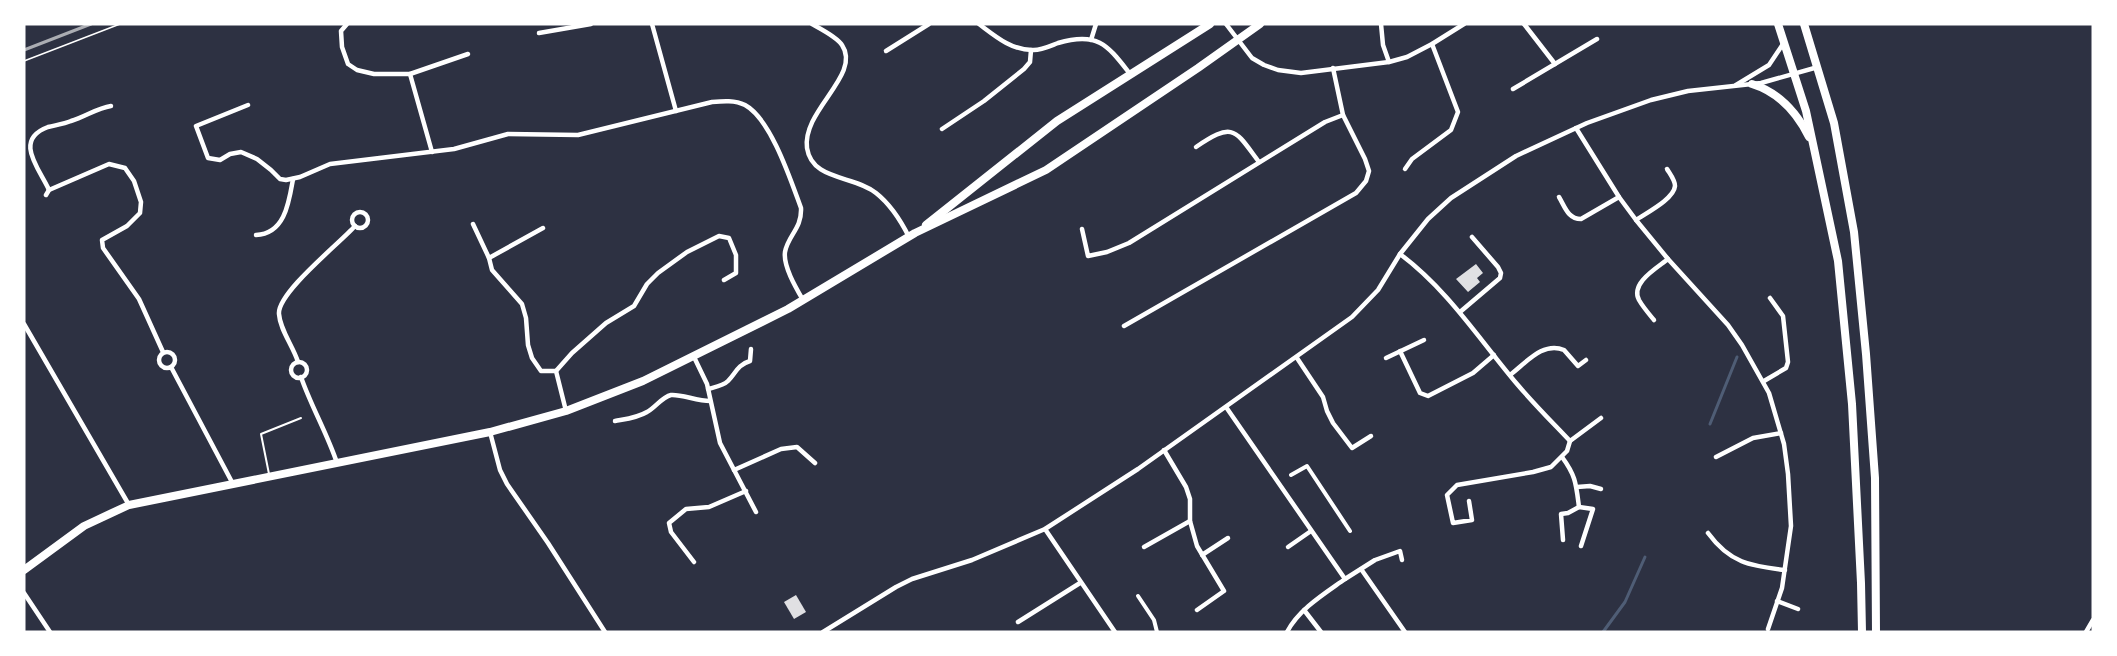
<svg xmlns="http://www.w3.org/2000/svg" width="2117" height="656" font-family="'DejaVu Sans',sans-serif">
	<rect width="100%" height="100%" fill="#2d3142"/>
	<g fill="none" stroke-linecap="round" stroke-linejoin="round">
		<g stroke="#4f5d75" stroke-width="3">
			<polyline points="1710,424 1737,357"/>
			<polyline points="1603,632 1625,602 1645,557"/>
		</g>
	</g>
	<g fill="#e0e0e3">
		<polygon points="1476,264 1483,273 1477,278 1480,282 1468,292 1456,279"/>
		<polygon points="796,595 806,612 794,619 784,602"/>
	</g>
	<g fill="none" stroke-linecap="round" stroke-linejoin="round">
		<polyline stroke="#fff" stroke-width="1.5" points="24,61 120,24"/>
		<polyline stroke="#fff" stroke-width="2" points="269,474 261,434 301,418"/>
		<g stroke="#fff" stroke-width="4">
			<polyline points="1291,475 1307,466 1350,531"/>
			<polyline points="1138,596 1154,620 1157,632"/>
		</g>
		<g stroke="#fff" stroke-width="4.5">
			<polyline points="347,24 341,31 342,47 348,64 357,70 374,74 410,74 468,54"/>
			<polyline points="652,24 676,111"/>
			<path d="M 812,24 C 821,29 837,37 842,45 C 862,75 802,110 807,148 C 812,181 854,175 876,193 C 890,204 901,221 909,237"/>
			<path d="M 979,24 C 995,36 1011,50 1032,50 C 1040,51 1050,46 1058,43 C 1099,31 1108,46 1131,75"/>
			<polyline points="1226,24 1252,58 1264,65 1278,70 1301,73 1389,62 1407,57 1432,44 1464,24"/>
			<polyline points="1381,24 1383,45 1389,62"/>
			<polyline points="1524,24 1555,64"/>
			<polyline points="539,33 591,24"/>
			<polyline points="1091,40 1096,24"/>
			<polyline points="886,51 929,24"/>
			<polyline points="410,74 432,152"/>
			<polyline points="1736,85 1769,65 1783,44"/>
			<polyline points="1513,89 1597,39"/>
			<path d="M 248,105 L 196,126 L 208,158 L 220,160 L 230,154 L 241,152 L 257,159 L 271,170 L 280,179 L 286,180 L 300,177 L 330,164 L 454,149 L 508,134 L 578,135 L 712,102 C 723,101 735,100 745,105 C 771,119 791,181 801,208 C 802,229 788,235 785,252 C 783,266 796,288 803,300"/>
			<polyline points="1576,128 1619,197 1636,220 1668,259 1728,325 1742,345 1769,393 1784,444 1788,474 1791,526 1782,588 1768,629"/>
			<polyline points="942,129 984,101 1024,69 1030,62 1031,50"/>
			<path d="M 1196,147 C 1234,121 1235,130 1259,162"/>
			<polyline points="1405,169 1412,159 1451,130 1458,112 1432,44"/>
			<path d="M 49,190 C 39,168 13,140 48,127 C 56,125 64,124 71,121 C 85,117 97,108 111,106"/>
			<polyline points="46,195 49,190 109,164 125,168 134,181 141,202 140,213 127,226 102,240 103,248 139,299 163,352"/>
			<path d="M 1559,197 C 1565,207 1568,219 1581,219 L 1619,197"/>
			<circle cx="360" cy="220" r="8"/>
			<path d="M 1636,220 C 1646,213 1674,199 1675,186 C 1675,180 1670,174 1667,169"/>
			<polyline points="473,224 489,258 492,270 522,304 526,318 528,345 532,358 541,371 556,371 566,411"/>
			<polyline points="1082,229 1088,256 1107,252 1129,243 1325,122 1343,115"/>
			<path d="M 256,235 C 285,234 289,202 293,179"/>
			<path d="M 1400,254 C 1448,290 1479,339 1517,384 C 1534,404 1552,422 1570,441"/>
			<polyline points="489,258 543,228"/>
			<polyline points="1460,312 1500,278 1501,273 1498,267 1472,237"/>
			<path d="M 1654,320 C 1649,314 1643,307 1639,300 C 1630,283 1657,268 1668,259"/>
			<polyline points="24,324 129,505"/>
			<polyline points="1124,326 1356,193 1366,181 1369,171 1365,159 1343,115 1333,68"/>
			<polyline points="1400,351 1420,393 1428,396 1473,373 1494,355"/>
			<circle cx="167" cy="360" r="8"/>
			<polyline points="694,357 707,384 720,443 756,512"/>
			<polyline points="1297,358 1323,397 1327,411 1333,423 1352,448 1371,436"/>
			<polyline points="1386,358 1424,340"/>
			<path d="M 298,362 C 293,346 280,330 279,314 C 277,293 340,243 355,226"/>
			<circle cx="299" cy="370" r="8"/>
			<polyline points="171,367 233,484"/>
			<polyline points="556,371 572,353 606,323 634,306 647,284 658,273 687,252 719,236 729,238 736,255 736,273 724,280"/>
			<path d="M 1510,375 C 1526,363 1543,341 1564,350 L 1578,366 L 1586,360"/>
			<path d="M 301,377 C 311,406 327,433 337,463"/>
			<polyline points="1764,381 1786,368 1788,362 1783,316 1770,298"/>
			<path d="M 708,389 C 715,387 723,386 728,381 C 736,373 737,365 750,361 L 751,349"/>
			<path d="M 1226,407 L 1345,579 C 1324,594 1299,609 1287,632"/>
			<path d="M 615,421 C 626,419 637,418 647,412 C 655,408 662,397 671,395 C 681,394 697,401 710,401"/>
			<polyline points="490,432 500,470 507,484 548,543 605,632"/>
			<polyline points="1164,450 1186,487 1190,499 1190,521 1197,546 1224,591 1197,610"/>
			<path d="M 1562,457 C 1576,476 1576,484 1579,507"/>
			<polyline points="1716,457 1753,438 1781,433"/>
			<polyline points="734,470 781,449 797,447 815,463"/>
			<polyline points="1577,487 1590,486 1601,489"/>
			<polyline points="1469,501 1472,520 1453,523 1447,495 1457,485 1533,472 1551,467 1567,451 1570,441 1601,418"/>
			<polyline points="1045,529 1115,632"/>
			<path d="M 1708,533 C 1730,563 1750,566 1785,570"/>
			<polyline points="1563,540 1561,514 1568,513 1579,507 1593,509 1581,546"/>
			<polyline points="1144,547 1190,521"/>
			<polyline points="1288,547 1311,531"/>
			<polyline points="1202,555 1228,538"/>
			<polyline points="694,562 671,532 669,523 686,509 709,507 746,491"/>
			<polyline points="1361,569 1405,632"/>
			<polyline points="1345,579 1375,560 1400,551 1402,560"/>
			<polyline points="24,593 50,632"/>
			<polyline points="1777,601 1798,609"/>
			<polyline points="1304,610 1321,632"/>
			<polyline points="1018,622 1080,583"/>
			<polyline points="823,632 896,587 912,579 972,560 1045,529 1138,469 1352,317 1378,290 1400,254 1428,219 1451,198 1516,156 1587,123 1651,100 1688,91 1761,83 1818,67"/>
			<polyline points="2086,632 2093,620"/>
		</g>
		<g stroke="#fff" stroke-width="8">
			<polyline points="1778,24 1806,111 1838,261 1852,404 1861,583 1862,632"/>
			<polyline points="1804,24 1834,123 1854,232 1866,354 1875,478 1876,632"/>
			<path d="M 1752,84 C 1778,92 1797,113 1809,137"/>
			<polyline points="926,225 1057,121 1210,24"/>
			<polyline points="24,570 84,526 129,505 490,432 566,411 643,381 788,309 915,233 1046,170 1198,68 1260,24"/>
		</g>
		<polyline stroke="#abadb3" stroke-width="3" points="24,50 91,24"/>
	</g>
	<rect width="2117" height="656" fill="none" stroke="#ffffff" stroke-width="51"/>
</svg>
